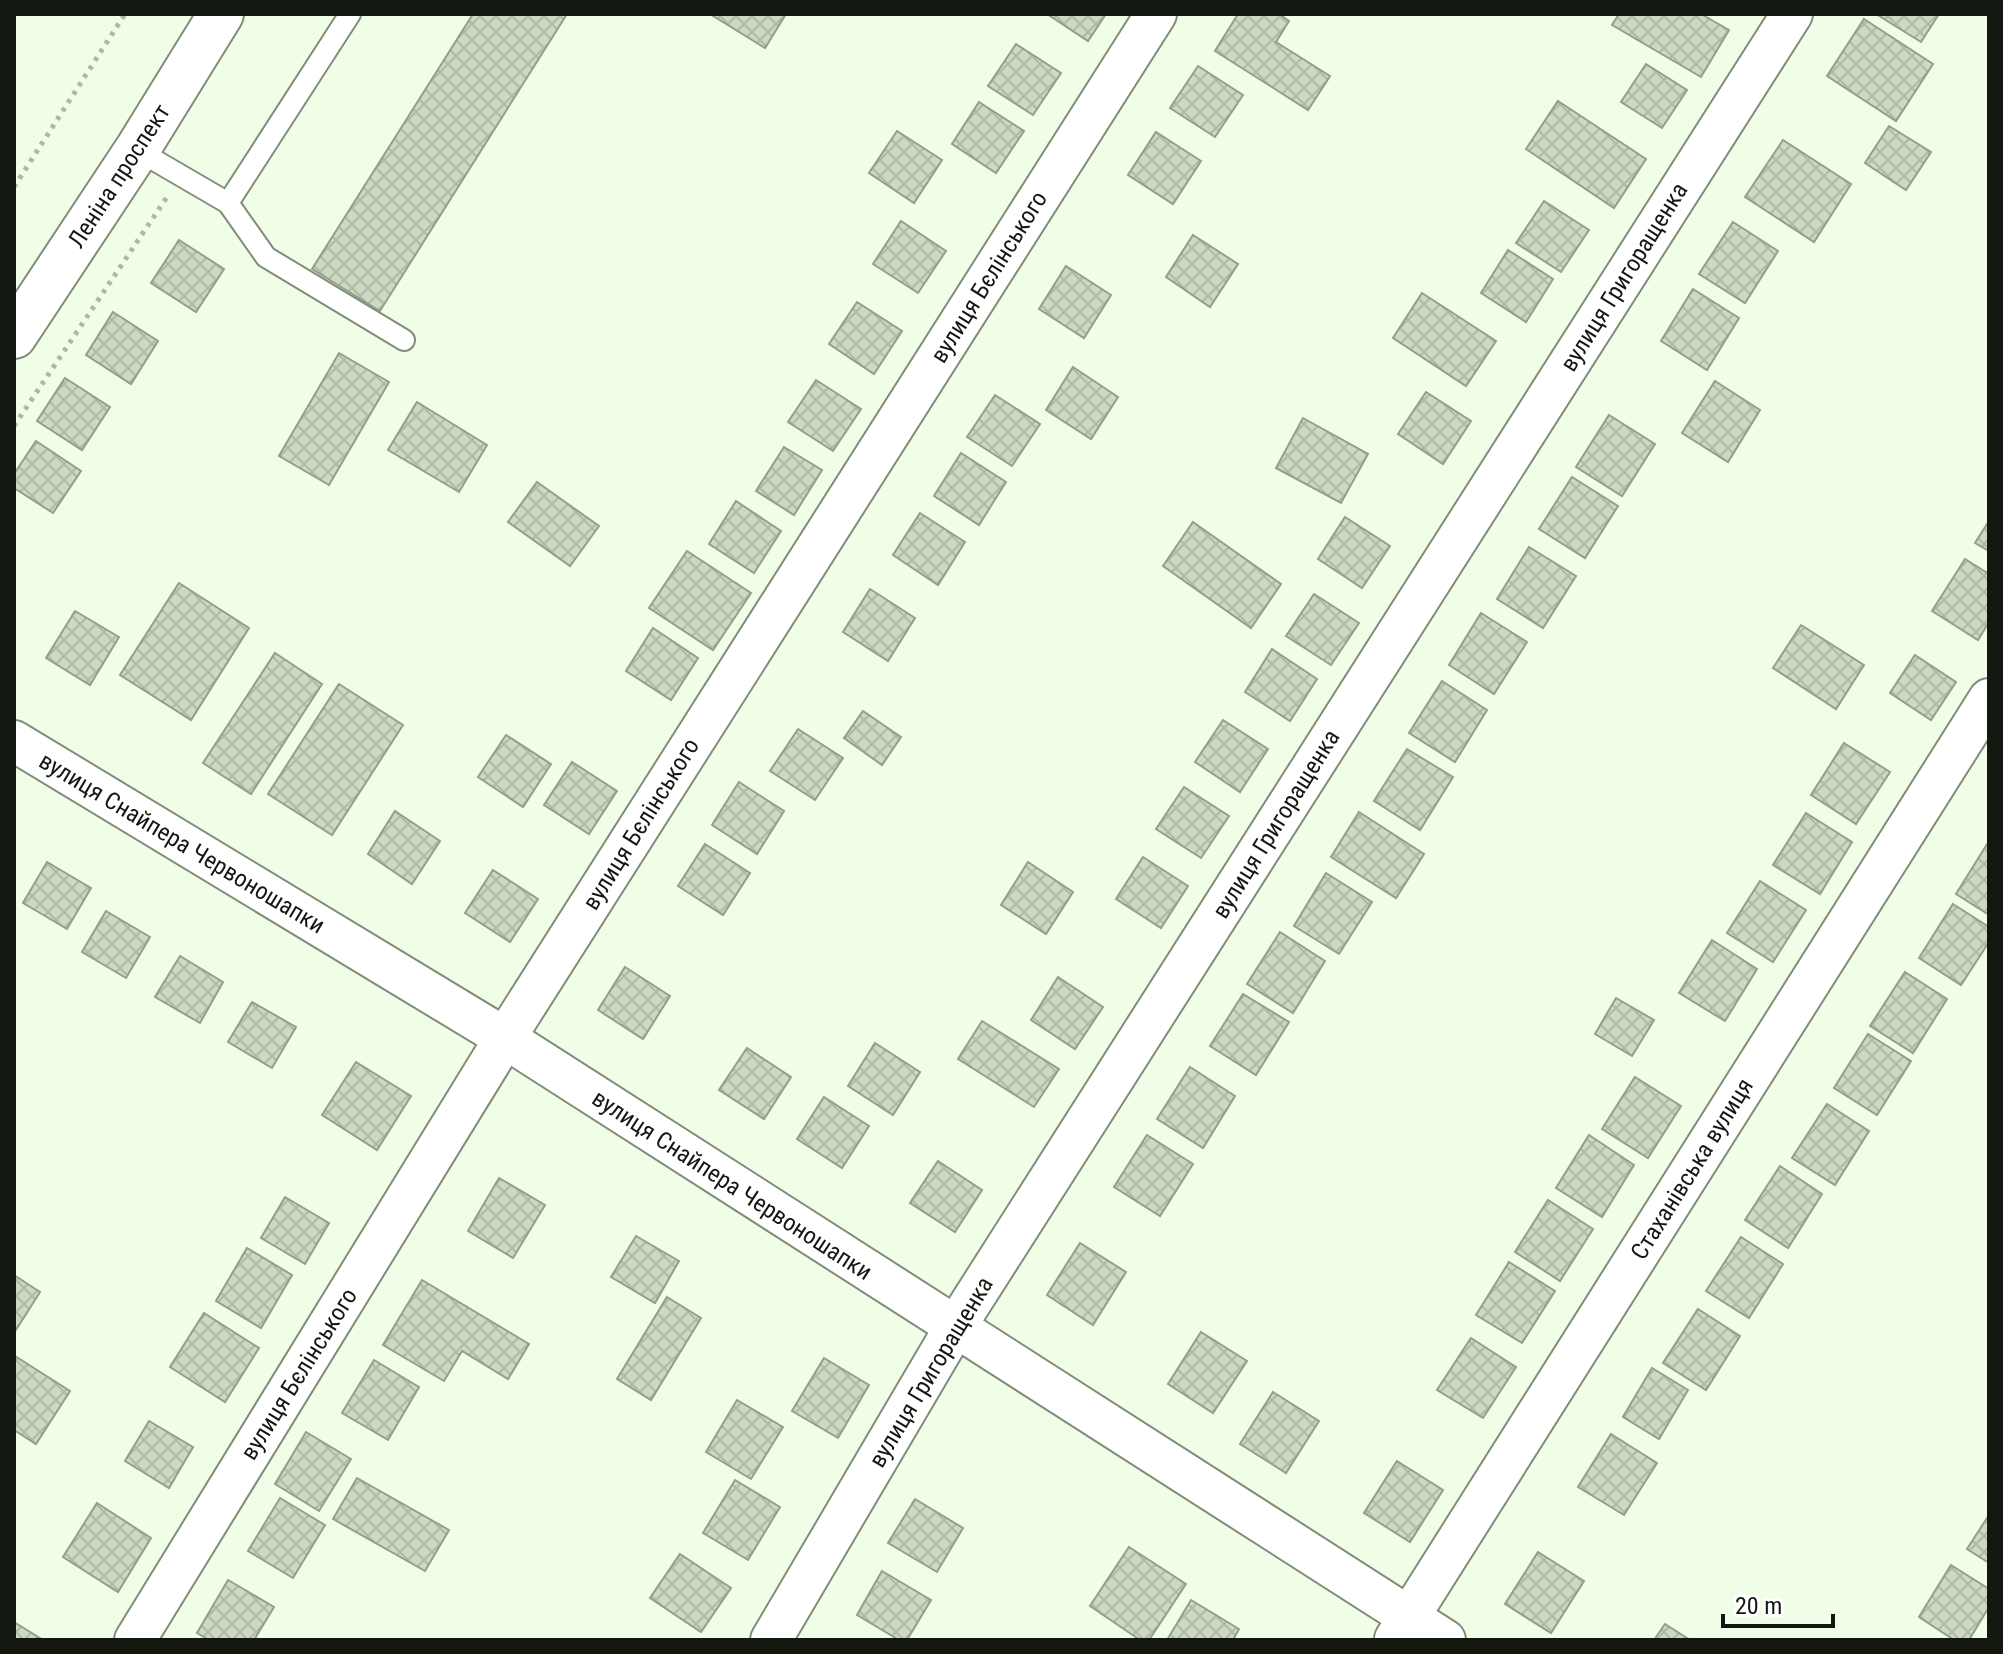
<svg xmlns="http://www.w3.org/2000/svg" width="2003" height="1654" font-family="'Roboto Condensed',sans-serif">
	<defs>
		<pattern id="building-cross-hatch" width="8" height="8" patternUnits="userSpaceOnUse" patternTransform="scale(2)"><rect width="8" height="8" fill="#ccdac3"/><path d="M0 0l8 8M0 8l8-8" fill="none" stroke="#aebaa6"/></pattern>
	</defs>
	<rect width="100%" height="100%" fill="#f0fee7"/>
	<g fill="url(#building-cross-hatch)" stroke="#929f89" stroke-width="2">
		<polygon points="473,14 567,14 380,311 312,269"/>
		<polygon points="710,14 786,14 765,48"/>
		<polygon points="1047,14 1106,14 1088,41"/>
		<polygon points="1238,14 1279,14 1289,21 1276,42 1330,76 1308,110 1215,51"/>
		<polygon points="1619,14 1701,14 1729,30 1701,77 1612,25"/>
		<polygon points="1876,14 1939,14 1921,42"/>
		<polygon points="1864,19 1933,64 1896,121 1827,76"/>
		<polygon points="1016,44 1061,73 1033,115 988,86"/>
		<polygon points="1646,64 1687,90 1662,128 1621,102"/>
		<polygon points="1198,66 1243,95 1215,137 1170,108"/>
		<polygon points="1558,101 1646,159 1614,208 1526,149"/>
		<polygon points="979,102 1024,131 996,173 952,144"/>
		<polygon points="1889,126 1931,152 1906,190 1865,163"/>
		<polygon points="897,131 942,160 914,203 869,173"/>
		<polygon points="1156,132 1201,161 1173,204 1128,175"/>
		<polygon points="1783,140 1851,184 1814,242 1745,197"/>
		<polygon points="1544,201 1589,230 1561,272 1516,243"/>
		<polygon points="901,221 946,251 918,293 873,264"/>
		<polygon points="1733,222 1778,251 1745,303 1699,274"/>
		<polygon points="1193,235 1238,264 1210,307 1166,277"/>
		<polygon points="179,240 224,269 196,312 151,283"/>
		<polygon points="1508,250 1553,279 1526,322 1481,293"/>
		<polygon points="1066,266 1111,295 1084,338 1039,309"/>
		<polygon points="1693,289 1739,318 1707,370 1661,341"/>
		<polygon points="1422,293 1496,341 1466,386 1393,338"/>
		<polygon points="857,302 902,331 874,374 829,344"/>
		<polygon points="113,312 158,341 131,384 86,355"/>
		<polygon points="339,353 389,382 329,485 279,456"/>
		<polygon points="1073,367 1118,397 1091,439 1046,410"/>
		<polygon points="65,378 110,407 82,450 37,421"/>
		<polygon points="816,380 861,409 833,451 788,422"/>
		<polygon points="1715,381 1760,410 1728,462 1682,433"/>
		<polygon points="1426,392 1471,421 1443,464 1398,434"/>
		<polygon points="995,395 1040,424 1012,466 967,437"/>
		<polygon points="417,402 487,445 459,492 388,450"/>
		<polygon points="1609,415 1655,444 1622,496 1576,467"/>
		<polygon points="1303,418 1368,454 1341,503 1276,468"/>
		<polygon points="36,441 81,471 53,513 14,488 14,474"/>
		<polygon points="784,447 822,470 794,515 756,491"/>
		<polygon points="961,453 1006,482 979,525 934,496"/>
		<polygon points="1572,477 1618,506 1585,558 1539,529"/>
		<polygon points="537,482 599,526 570,566 508,522"/>
		<polygon points="736,501 781,531 754,573 709,544"/>
		<polygon points="920,513 965,542 938,585 893,555"/>
		<polygon points="1345,517 1390,546 1362,588 1318,559"/>
		<polygon points="1989,521 1989,551 1975,543"/>
		<polygon points="1193,522 1281,584 1251,628 1163,566"/>
		<polygon points="1529,547 1576,576 1543,628 1497,599"/>
		<polygon points="687,551 751,593 713,650 649,608"/>
		<polygon points="1965,559 1989,574 1989,622 1978,640 1932,611"/>
		<polygon points="179,583 249,628 191,720 120,675"/>
		<polygon points="870,589 915,618 888,661 843,632"/>
		<polygon points="1314,594 1359,623 1331,665 1286,636"/>
		<polygon points="75,611 119,637 90,685 46,658"/>
		<polygon points="1481,613 1527,642 1494,694 1449,665"/>
		<polygon points="1801,625 1864,665 1836,709 1773,668"/>
		<polygon points="653,628 698,658 671,700 626,671"/>
		<polygon points="1272,649 1317,679 1290,721 1245,692"/>
		<polygon points="275,653 322,684 251,794 203,763"/>
		<polygon points="1915,655 1956,682 1931,720 1890,693"/>
		<polygon points="1442,681 1487,710 1455,762 1409,733"/>
		<polygon points="339,684 403,725 332,835 268,794"/>
		<polygon points="863,711 901,737 882,765 844,738"/>
		<polygon points="1223,720 1268,749 1240,792 1195,762"/>
		<polygon points="798,729 843,758 815,800 770,771"/>
		<polygon points="506,735 551,764 523,807 478,777"/>
		<polygon points="1844,743 1890,772 1856,824 1811,795"/>
		<polygon points="1407,749 1453,777 1420,830 1374,801"/>
		<polygon points="572,762 617,791 589,834 544,805"/>
		<polygon points="739,782 784,811 757,854 712,825"/>
		<polygon points="1184,787 1229,816 1201,858 1156,829"/>
		<polygon points="395,811 440,841 412,884 368,854"/>
		<polygon points="1359,812 1424,854 1396,898 1331,857"/>
		<polygon points="1806,813 1852,842 1820,894 1773,865"/>
		<polygon points="1989,841 1989,915 1956,894"/>
		<polygon points="705,844 750,873 723,915 678,886"/>
		<polygon points="1143,857 1188,886 1161,928 1116,899"/>
		<polygon points="47,862 91,888 67,929 23,903"/>
		<polygon points="1028,862 1073,892 1046,934 1001,905"/>
		<polygon points="493,870 538,899 510,942 465,913"/>
		<polygon points="1326,873 1372,902 1339,954 1294,926"/>
		<polygon points="1760,881 1806,910 1773,962 1727,933"/>
		<polygon points="1953,904 1989,927 1989,942 1961,985 1919,958"/>
		<polygon points="106,911 150,937 126,978 82,952"/>
		<polygon points="1280,932 1325,961 1293,1013 1247,984"/>
		<polygon points="1712,940 1757,969 1725,1021 1679,993"/>
		<polygon points="180,956 223,982 200,1023 155,997"/>
		<polygon points="625,967 670,996 643,1039 598,1010"/>
		<polygon points="1905,972 1947,999 1913,1053 1870,1026"/>
		<polygon points="1058,977 1103,1007 1075,1049 1031,1020"/>
		<polygon points="1243,994 1289,1022 1256,1075 1210,1046"/>
		<polygon points="1616,998 1654,1020 1632,1056 1595,1034"/>
		<polygon points="252,1002 296,1027 272,1068 228,1042"/>
		<polygon points="982,1021 1059,1069 1034,1107 958,1059"/>
		<polygon points="1868,1034 1911,1061 1877,1115 1834,1088"/>
		<polygon points="875,1043 920,1072 893,1115 848,1086"/>
		<polygon points="747,1048 791,1077 764,1119 719,1090"/>
		<polygon points="356,1062 411,1096 377,1150 322,1115"/>
		<polygon points="1190,1067 1235,1096 1203,1148 1157,1119"/>
		<polygon points="1635,1077 1681,1106 1648,1158 1602,1129"/>
		<polygon points="824,1097 869,1126 842,1168 797,1139"/>
		<polygon points="1827,1104 1869,1131 1835,1185 1792,1158"/>
		<polygon points="1147,1135 1193,1164 1160,1216 1114,1187"/>
		<polygon points="1589,1135 1634,1165 1602,1217 1556,1188"/>
		<polygon points="938,1161 982,1190 955,1232 910,1203"/>
		<polygon points="1780,1166 1822,1194 1788,1248 1745,1220"/>
		<polygon points="499,1178 545,1205 513,1258 468,1231"/>
		<polygon points="285,1197 329,1223 305,1264 261,1238"/>
		<polygon points="1548,1200 1593,1229 1560,1281 1515,1252"/>
		<polygon points="636,1236 679,1261 655,1303 611,1277"/>
		<polygon points="1741,1237 1783,1264 1749,1318 1706,1291"/>
		<polygon points="1080,1243 1126,1272 1093,1325 1047,1295"/>
		<polygon points="247,1248 292,1275 261,1328 216,1301"/>
		<polygon points="1509,1262 1555,1291 1522,1343 1476,1315"/>
		<polygon points="14,1275 40,1292 14,1333"/>
		<polygon points="422,1280 529,1344 508,1379 462,1351 444,1381 383,1345"/>
		<polygon points="667,1297 701,1318 651,1400 617,1379"/>
		<polygon points="1698,1309 1740,1336 1706,1390 1663,1363"/>
		<polygon points="204,1313 259,1348 225,1402 170,1367"/>
		<polygon points="1201,1332 1247,1361 1213,1413 1168,1384"/>
		<polygon points="1471,1338 1516,1367 1483,1418 1437,1390"/>
		<polygon points="15,1356 70,1391 36,1444 14,1430"/>
		<polygon points="824,1358 869,1385 838,1438 792,1411"/>
		<polygon points="374,1360 419,1387 388,1440 342,1413"/>
		<polygon points="1652,1368 1688,1390 1659,1439 1623,1417"/>
		<polygon points="1273,1392 1319,1421 1286,1473 1240,1444"/>
		<polygon points="737,1400 783,1427 751,1479 706,1452"/>
		<polygon points="149,1421 193,1447 169,1488 125,1461"/>
		<polygon points="306,1432 351,1459 319,1511 275,1484"/>
		<polygon points="1611,1434 1657,1463 1624,1515 1578,1487"/>
		<polygon points="1397,1461 1443,1490 1410,1542 1364,1513"/>
		<polygon points="357,1478 449,1530 425,1571 333,1519"/>
		<polygon points="735,1480 780,1507 748,1560 703,1533"/>
		<polygon points="280,1498 325,1525 293,1578 248,1551"/>
		<polygon points="915,1499 963,1528 937,1572 888,1543"/>
		<polygon points="97,1503 151,1538 118,1592 63,1557"/>
		<polygon points="1989,1515 1989,1563 1967,1549"/>
		<polygon points="1129,1547 1186,1584 1149,1640 1140,1640 1090,1606"/>
		<polygon points="1538,1552 1584,1581 1551,1633 1505,1604"/>
		<polygon points="680,1554 731,1588 701,1632 650,1598"/>
		<polygon points="1951,1565 1989,1589 1989,1607 1969,1640 1954,1640 1919,1617"/>
		<polygon points="882,1571 931,1600 907,1640 899,1640 857,1615"/>
		<polygon points="228,1580 274,1607 254,1640 209,1640 197,1633"/>
		<polygon points="1191,1600 1239,1629 1233,1640 1167,1640"/>
		<polygon points="14,1622 43,1640 14,1640"/>
		<polygon points="1665,1624 1690,1640 1654,1640"/>
	</g>
	<g fill="none" stroke-linecap="round" stroke-linejoin="round">
		<defs>
			<g id="lane">
				<polyline points="137,150 228,203 266,257 404,340"/>
				<polyline points="228,203 350,14"/>
			</g>
			<g id="street">
				<polyline points="14,741 505,1038 1445,1640"/>
				<polyline points="1395,1639 1989,699"/>
				<polyline points="135,1640 505,1038 1156,14"/>
				<polyline points="771,1640 954,1329 1792,14"/>
			</g>
			<polyline id="secondary" points="14,336 137,150 221,14"/>
		</defs>
		<use href="#lane" stroke="#818d78" stroke-width="24"/>
		<use href="#street" stroke="#818d78" stroke-width="44"/>
		<use href="#secondary" stroke="#818d78" stroke-width="48"/>
		<g stroke="#adb8a6" stroke-width="5" stroke-dasharray="4 6" stroke-linecap="butt">
			<polyline points="14,187 125,14"/>
			<polyline points="14,426 167,197"/>
		</g>
		<use href="#lane" stroke="#fff" stroke-width="20"/>
		<use href="#street" stroke="#fff" stroke-width="40"/>
		<use href="#secondary" stroke="#fff" stroke-width="44"/>
	</g>
	<g text-anchor="middle" stroke-width="7" stroke-linejoin="round" paint-order="stroke">
		<g font-size="24" fill="#12170f" stroke="#fff">
			<text transform="translate(119 176) rotate(-57)" y="8">Леніна проспект</text>
			<text transform="translate(989 277) rotate(-58)" y="8">вулиця Бєлінського</text>
			<text transform="translate(1624 277) rotate(-58)" y="8">вулиця Григоращенка</text>
			<text transform="translate(641 824) rotate(-58)" y="8">вулиця Бєлінського</text>
			<text transform="translate(1276 824) rotate(-58)" y="8">вулиця Григоращенка</text>
			<text transform="translate(182 843) rotate(31)" y="8">вулиця Снайпера Червоношапки</text>
			<text transform="translate(1692 1169) rotate(-58)" y="8">Стаханівська вулиця</text>
			<text transform="translate(732 1185) rotate(33)" y="8">вулиця Снайпера Червоношапки</text>
			<text transform="translate(931 1372) rotate(-59)" y="8">вулиця Григоращенка</text>
			<text transform="translate(299 1374) rotate(-58)" y="8">вулиця Бєлінського</text>
		</g>
	</g>
	<rect width="2003" height="1654" fill="none" stroke="#12170f" stroke-width="32"/>
	<path d="M1723 1614v12h110v-12" fill="none" stroke="#12170f" stroke-width="4"/>
	<text x="1735" y="1614" font-size="24" fill="#12170f" stroke="#ffffff" stroke-width="6" paint-order="stroke">20 m</text>
</svg>
